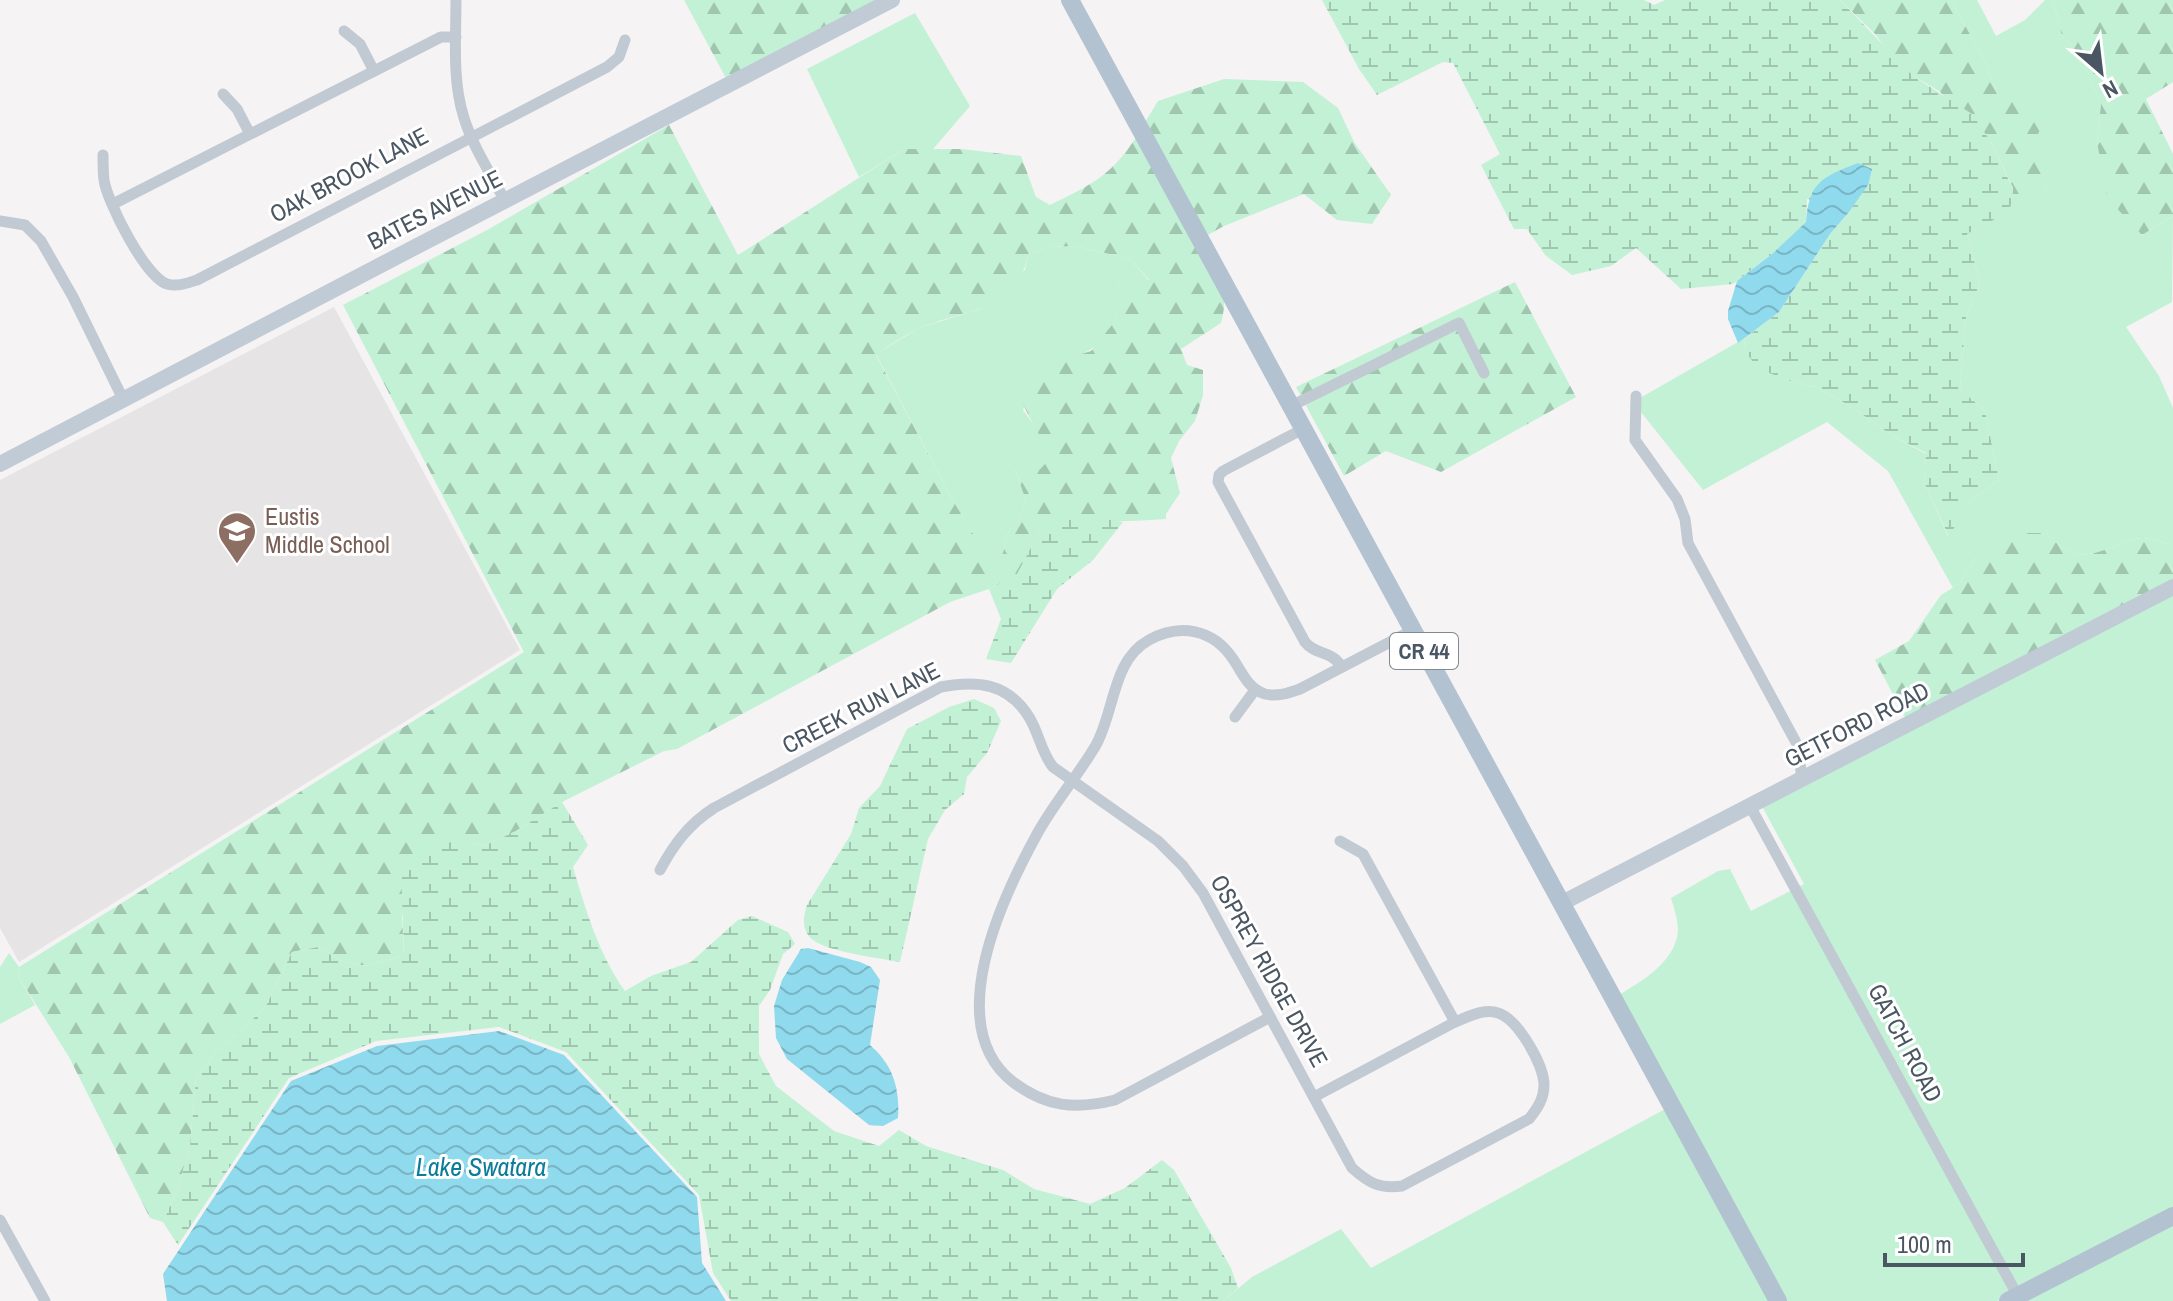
<svg xmlns="http://www.w3.org/2000/svg" width="2173" height="1301" font-family="'Archivo Narrow',sans-serif">
	<defs>
		<pattern id="forest-firs" width="22" height="20" patternUnits="userSpaceOnUse" patternTransform="scale(2)"><rect width="22" height="20" fill="#c3f1d5"/><path d="M5 1l3.5 6h-7zM16 11l3.5 6h-7z" fill="#a0c6b0"/></pattern>
		<pattern id="wetland-marsh" width="20" height="14" patternUnits="userSpaceOnUse" patternTransform="scale(2)"><rect width="20" height="14" fill="#c3f1d5"/><path d="M1 5h8M5 5V1M11 12h8M15 12V8" fill="none" stroke="#a0c6b0"/></pattern>
		<pattern id="water-waves" width="16" height="10" patternUnits="userSpaceOnUse" patternTransform="scale(2)"><rect width="16" height="10" fill="#90daee"/><path d="M0 5q4-4 8 0t8 0" fill="none" stroke="#78b4c4"/></pattern>
	</defs>
	<rect width="100%" height="100%" fill="#f5f3f3"/>
	<polygon fill="#e6e4e5" points="334,307 520,650 19,962 0,928 0,480"/>
	<g fill="#c3f1d5">
		<path d="M 1951,0 L 1977,0 L 1996,36 L 2025,20 L 2045,0 L 2053,0 L 2062,36 L 2081,56 L 2101,104 L 2097,142 L 2142,235 L 2173,216 L 2172,302 L 2126,327 L 2159,376 L 2173,408 L 2173,544 C 2162,544 2153,537 2141,538 C 2119,541 2088,564 2066,550 C 2059,546 2052,538 2046,533 L 1978,554 L 1959,584 L 1953,588 L 1888,471 L 1827,422 L 1703,490 L 1633,402 L 1745,338 L 1744,349 L 1787,380 L 1816,387 L 1850,406 L 1893,436 L 1926,454 L 1924,482 L 1948,536 L 1967,504 L 1999,480 L 1985,411 L 1960,389 L 1966,317 L 1980,283 L 1967,234 L 2049,189 L 1999,97 L 1983,58 Z"/>
		<polygon points="915,13 970,106 933,149 904,149 859,177 807,69"/>
		<path d="M 1076,246 L 1130,259 L 1149,281 L 1119,281 C 1118,293 1119,307 1116,319 C 1107,351 1068,360 1040,367 L 1023,410 L 1041,435 L 1052,459 L 1040,469 L 1015,469 L 1026,501 L 1021,517 L 1008,533 L 1003,553 L 992,566 L 952,499 L 876,354 L 919,328 L 980,309 L 1025,270 L 1028,255 L 1046,247 Z"/>
		<path d="M 2173,594 L 2173,1210 L 1997,1301 L 1784,1301 L 1617,996 C 1638,984 1668,966 1676,941 C 1681,928 1675,911 1671,898 L 1718,871 L 1730,869 L 1751,911 L 1804,884 L 1762,806 Z"/>
		<polygon points="9,953 19,967 18,976 35,1005 0,1024 0,967"/>
		<polygon points="1667,1108 1773,1301 1223,1301 1252,1277 1341,1229 1371,1268"/>
		<polygon points="2173,1222 2173,1301 2020,1301"/>
	</g>
	<g fill="url(#forest-firs)" fill-rule="evenodd">
		<polygon points="684,0 881,0 727,80"/>
		<polygon points="1840,0 1951,0 1983,58 1999,97 2033,95 2047,117 2029,151 2049,189 2010,211 2013,188 1991,142 1939,91 1913,76 1894,59 1875,34"/>
		<polygon points="2053,0 2173,0 2173,82 2146,99 2173,154 2173,216 2142,235 2107,198 2097,142 2101,104 2081,56 2062,36"/>
		<polygon points="1224,79 1303,82 1338,108 1354,142 1391,195 1372,224 1337,220 1304,194 1224,226 1204,237 1144,124 1158,101"/>
		<path d="M 669,125 L 738,255 L 904,149 L 962,149 L 1021,156 L 1036,197 L 1050,205 C 1091,185 1113,175 1138,134 L 1209,274 C 1225,292 1227,299 1221,323 L 1181,349 L 1187,365 L 1203,370 L 1203,395 L 1195,421 L 1179,441 L 1171,458 L 1180,493 L 1166,514 L 1166,519 C 1125,522 1084,521 1043,525 L 1017,575 L 989,589 L 950,602 L 677,749 L 664,751 L 564,801 L 516,831 L 484,846 L 460,839 L 402,915 L 404,955 C 364,969 354,971 318,947 L 292,952 L 265,1008 L 215,1053 L 196,1078 L 190,1146 L 178,1188 L 163,1222 L 150,1218 L 69,1057 L 18,976 L 19,967 L 524,652 L 343,305 L 489,229 ZM 1076,246 L 1130,259 L 1149,280 L 1119,281 L 1116,320 L 1091,351 L 1040,367 L 1018,388 C 1024,414 1041,434 1051,458 L 1040,469 L 1029,462 L 1015,469 L 1026,501 L 1021,517 L 1008,533 L 1003,553 L 992,565 L 952,499 L 876,355 C 889,345 905,335 920,328 C 966,308 1016,314 1028,255 L 1046,247 Z"/>
		<polygon points="1515,282 1576,397 1441,472 1386,451 1344,476 1296,387"/>
		<path d="M 2002,533 L 2046,533 C 2052,538 2059,546 2066,550 C 2088,564 2119,541 2141,538 C 2153,537 2162,544 2173,544 L 2173,581 L 1907,721 L 1875,660 L 1909,641 L 1941,595 L 1959,584 L 1978,554 Z"/>
	</g>
	<g fill="url(#wetland-marsh)">
		<polygon points="1322,0 1644,0 1654,5 1665,0 1840,0 1913,76 1972,114 1991,142 2013,189 2010,211 1967,234 1980,283 1966,317 1960,389 1985,411 1999,480 1967,504 1949,537 1924,482 1926,453 1893,436 1850,406 1816,387 1787,380 1757,368 1744,349 1745,338 1779,312 1830,234 1849,212 1807,199 1806,222 1772,254 1733,284 1681,289 1636,248 1611,266 1572,275 1545,255 1527,229 1514,229 1481,165 1500,154 1453,63 1443,62 1377,95 1359,69"/>
		<polygon points="1070,513 1123,522 1093,560 1057,589 1011,663 986,659 1001,619 989,589 1017,574 1043,525"/>
		<path d="M 974,699 L 994,708 L 1001,721 L 987,753 L 967,777 L 964,794 L 945,810 L 928,839 L 900,962 C 879,958 829,952 813,940 C 801,931 803,916 807,905 L 851,834 L 859,808 L 880,786 L 907,729 L 949,707 Z"/>
		<path d="M 562,802 L 588,845 L 573,867 C 585,908 599,955 625,991 L 651,976 L 691,962 L 738,920 L 752,916 L 788,932 L 795,944 L 783,954 L 770,990 L 759,1006 L 759,1054 L 776,1086 L 834,1131 L 879,1146 L 899,1130 L 926,1146 L 1003,1170 L 1034,1189 L 1090,1204 L 1125,1188 L 1162,1160 L 1174,1170 L 1231,1268 L 1238,1288 L 1223,1301 L 731,1301 L 713,1273 L 699,1195 L 566,1052 L 499,1027 L 376,1041 L 289,1078 L 178,1245 L 163,1222 L 178,1188 L 190,1146 L 196,1078 L 215,1053 L 265,1008 L 292,952 L 318,947 C 354,971 364,969 404,955 L 401,867 L 418,853 L 461,839 L 484,846 L 516,831 Z"/>
	</g>
	<g fill="url(#water-waves)">
		<path d="M 1858,163 L 1872,169 L 1868,185 L 1849,212 L 1830,234 L 1779,312 L 1738,343 L 1728,319 L 1728,311 L 1737,281 L 1772,254 L 1806,222 C 1809,181 1823,177 1858,163 Z"/>
		<path d="M 808,948 L 860,962 L 871,967 L 880,980 L 870,1045 C 893,1065 900,1088 898,1118 L 883,1126 L 869,1125 L 787,1059 L 776,1038 L 774,1006 L 782,980 L 801,949 Z"/>
		<polygon points="499,1031 564,1055 697,1197 702,1263 726,1301 167,1301 163,1274 291,1081 377,1046"/>
	</g>
	<g fill="none" stroke-linecap="round" stroke-linejoin="round">
		<g stroke="#c1cad2" stroke-width="11">
			<path d="M 456,0 C 456,38 452,81 464,118 C 473,147 491,174 505,201"/>
			<polyline points="344,31 360,44 374,71"/>
			<polyline points="223,94 237,109 250,134"/>
			<path d="M 103,155 C 103,163 103,172 104,180 C 107,202 146,278 167,284 C 178,287 187,283 197,280 L 607,67 L 619,57 L 625,40"/>
			<polyline points="113,204 441,37 456,37"/>
			<polyline points="0,221 25,225 41,241 73,297 123,399"/>
			<polyline points="1636,396 1635,440 1677,499 1685,519 1688,543 1798,746 1802,780"/>
			<polyline points="1291,406 1459,323 1484,373"/>
			<path d="M 1303,429 L 1223,471 L 1219,475 L 1218,482 L 1305,642 C 1316,656 1330,649 1342,667"/>
			<polyline points="1235,717 1255,690"/>
			<polyline points="1750,806 2020,1300"/>
			<polyline points="1340,841 1363,854 1455,1022"/>
			<path d="M 660,870 C 674,844 689,824 714,808 L 941,687 C 977,680 1008,683 1029,717 C 1039,733 1041,752 1053,767 L 1158,841 L 1183,866 L 1203,893 L 1352,1168 C 1369,1183 1379,1189 1402,1186 L 1529,1119 C 1537,1109 1544,1099 1544,1085 C 1544,1065 1518,1019 1498,1013 C 1484,1008 1468,1017 1455,1022 L 1314,1097"/>
			<path d="M 1270,1017 L 1115,1100 C 1075,1110 1046,1107 1013,1082 C 941,1026 1002,898 1036,836 C 1053,804 1078,776 1096,745 C 1115,711 1112,660 1149,640 C 1180,623 1213,629 1233,659 C 1242,672 1248,689 1265,694 C 1277,697 1289,693 1300,689 L 1413,630"/>
			<polyline points="0,1220 45,1301"/>
		</g>
		<g stroke="#c1cbd6" stroke-width="16">
			<path d="M 0,464 C 296,307 595,155 892,0"/>
			<polyline points="1562,903 2173,587"/>
		</g>
		<g stroke="#b3c2d1" stroke-width="18">
			<polyline points="1070,0 1778,1301"/>
			<polyline points="2008,1301 2173,1216"/>
		</g>
	</g>
	<defs>
		<symbol id="school-pin" viewBox="-11 -11 22 30"><path d="M0 17L-7.5 6A9.5 9.5 0 1 1 7.5 6Z" fill="#8d6e63" stroke="#fff"/><path d="M0-5L7-2L0 1L-7-2ZM-4 1L0 2.5L4 1V4Q0 6-4 4Z" fill="#fff"/></symbol>
	</defs>
	<g fill-rule="evenodd">
		<use href="#school-pin" x="215" y="509" width="44" height="60"/>
	</g>
	<g text-anchor="middle" stroke-width="6" stroke-linejoin="round" paint-order="stroke">
		<rect fill="#fff" stroke="#808990" stroke-width="2" x="1390" y="633" width="68" height="36" rx="6"/>
		<g font-size="22" font-weight="bold" fill="#4a5661">
			<text x="1424" y="659">CR 44</text>
		</g>
		<g font-size="24" fill="#4a5661" stroke="#fff">
			<text transform="translate(349 175) rotate(-28)" y="8">OAK BROOK LANE</text>
			<text transform="translate(435 210) rotate(-27)" y="8">BATES AVENUE</text>
			<text transform="translate(861 708) rotate(-27)" y="8">CREEK RUN LANE</text>
			<text transform="translate(1857 725) rotate(-27)" y="8">GETFORD ROAD</text>
			<text transform="translate(1269 971) rotate(61)" y="8">OSPREY RIDGE DRIVE</text>
			<text transform="translate(1905 1043) rotate(62)" y="8">GATCH ROAD</text>
		</g>
		<g font-size="24" fill="#785e54" stroke="#fff" text-anchor="start">
			<text x="265" y="525">Eustis<tspan x="265" dy="28">Middle School</tspan></text>
		</g>
		<g font-size="26" font-style="italic" fill="#0c7c9b" stroke="#fff">
			<text x="481" y="1176">Lake Swatara</text>
		</g>
	</g>
	<g transform="translate(2101 72) rotate(152)" stroke="#ffffff" stroke-width="6" paint-order="stroke">
	<path d="M0-6L14 30L0 20L-14 30Z" fill="#4a5661"/>
	<text y="-12" font-size="22" font-weight="bold" text-anchor="middle" fill="#4a5661">N</text>
	</g>
	<path d="M1885 1253v12h138v-12" fill="none" stroke="#4a5661" stroke-width="4"/>
	<text x="1897" y="1253" font-size="24" fill="#4a5661" stroke="#ffffff" stroke-width="6" paint-order="stroke">100 m</text>
</svg>
